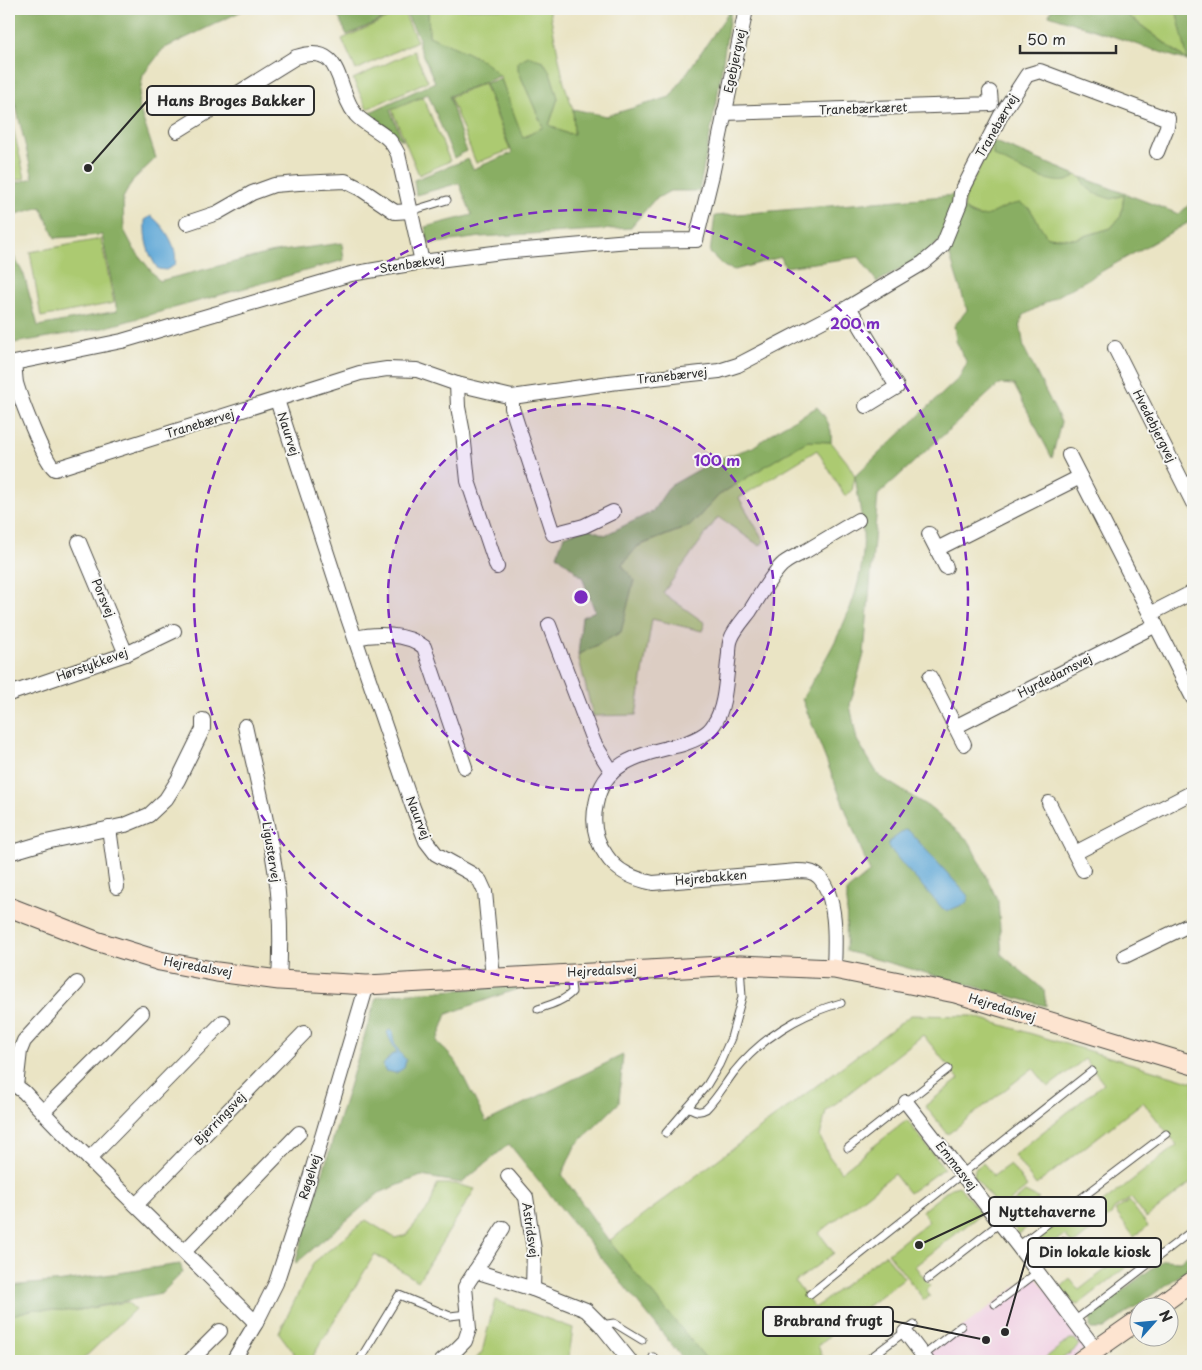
<svg xmlns="http://www.w3.org/2000/svg" width="1202" height="1370" font-family="'Playpen Sans',sans-serif">
	<rect width="100%" height="100%" fill="#f6f6f2"/>
	<filter id="ink" filterUnits="userSpaceOnUse"><feTurbulence type="fractalNoise" baseFrequency=".02" numOctaves="2"/><feDisplacementMap in="SourceGraphic" scale="10" xChannelSelector="R" yChannelSelector="G"/><feConvolveMatrix kernelMatrix="1 2 1 2 8 2 1 2 1" color-interpolation-filters="sRGB"/></filter>
	<filter id="wash" filterUnits="userSpaceOnUse"><feTurbulence type="fractalNoise" baseFrequency=".0096" numOctaves="4" result="noise"/><feDisplacementMap in="SourceGraphic" scale="20" xChannelSelector="R" yChannelSelector="G"/><feGaussianBlur stdDeviation="1.12" result="paint"/><feColorMatrix in="noise" values="0 0 0 0 0 0 0 0 0 0 0 0 0 0 0 0 0 1.4 0 .05"/><feComposite in="paint" operator="in"/></filter>
	<g filter="url(#wash)">
		<rect width="100%" height="100%" fill="#eae4c4"/>
		<polygon fill="#f1d0e3" points="1033,1274 1091,1345 1068,1361 933,1361 927,1354"/>
		<g fill="#acca71" stroke="#6c7a4e">
			<polygon points="428,9 549,9 564,83 573,109 575,134 565,133 549,126 558,98 550,72 543,61 518,70 543,127 522,138 500,76 480,59 429,36"/>
			<polygon points="1123,9 1176,9 1189,61 1125,13"/>
			<polygon points="403,11 417,41 356,70 342,39"/>
			<polygon points="414,51 428,81 367,109 353,79"/>
			<polygon points="484,83 510,150 476,163 450,97"/>
			<polygon points="423,97 450,161 419,175 392,110"/>
			<polygon points="9,111 25,178 9,182"/>
			<polygon points="993,141 1124,195 1121,216 1111,228 1075,239 1046,237 1030,209 1007,206 993,214 985,217 978,216 968,212 964,208 964,198"/>
			<polygon points="101,239 114,303 41,317 30,252"/>
			<polygon points="808,441 831,442 847,462 855,476 852,491 845,496 817,450 739,498 764,541 760,546 718,517 663,593 705,623 702,631 652,619 636,715 593,716 578,655 621,632 622,565 636,547 690,526 719,495 793,449"/>
			<polygon points="911,1015 972,1016 1193,1082 1193,1181 1146,1218 1131,1198 1114,1209 1111,1215 1073,1245 1065,1235 1036,1256 1030,1249 1033,1241 1073,1210 1081,1220 1177,1145 1143,1102 1036,1185 1014,1155 1104,1083 1085,1059 1048,1087 1033,1068 948,1134 925,1106 959,1079 923,1035 826,1111 820,1137 829,1156 841,1172 907,1120 944,1168 909,1193 894,1174 819,1233 834,1253 795,1282 815,1308 885,1254 904,1278 818,1345 821,1354 826,1361 706,1361 609,1241"/>
			<polygon points="983,1163 993,1175 992,1177 1010,1164 1027,1187 1010,1201 1012,1203 1025,1192 1039,1199 1033,1203 1042,1215 1019,1234 974,1176 975,1169"/>
			<polygon points="437,1184 455,1184 475,1189 418,1281 375,1254 313,1356 321,1361 296,1361 294,1353 279,1333 313,1263 366,1220 395,1238 406,1235 430,1206"/>
			<polygon points="959,1186 981,1214 915,1266 930,1286 926,1290 930,1296 924,1300 888,1253 929,1221 922,1211 951,1188"/>
			<polygon points="1129,1201 1148,1226 1134,1237 1115,1211"/>
			<polygon points="1141,1242 1148,1250 1078,1305 1073,1303 1060,1288 1070,1279 1079,1290"/>
			<polygon points="495,1300 573,1328 569,1356 573,1361 474,1361 482,1352"/>
			<polygon points="127,1302 135,1309 81,1361 9,1361 9,1316 11,1314 35,1309 74,1311"/>
			<polygon points="1070,1339 1075,1339 1079,1344 1076,1349 1059,1361 1041,1361"/>
		</g>
		<g fill="#89ae63" stroke="#5a6c47">
			<polygon points="9,9 246,9 163,49 143,75 138,104 156,158 133,180 123,198 124,230 134,249 159,281 274,252 342,243 344,260 103,328 14,343 9,314 9,247 24,275 38,326 117,311 102,235 55,238 41,207 13,215 9,214 9,185 33,178 14,98 9,97"/>
			<path d="M 335,9 L 428,9 L 429,36 C 453,47 483,56 500,76 L 449,96 L 466,151 L 454,158 L 428,94 L 390,110 L 403,141 L 368,113 L 435,82 L 419,47 L 419,38 L 404,10 L 347,35 Z"/>
			<polygon points="731,9 717,99 699,191 670,191 654,200 630,228 481,237 429,244 425,227 472,215 459,183 416,195 414,180 468,159 473,169 512,153 485,83 501,79 523,138 543,127 518,70 518,62 528,56 543,61 550,72 558,98 549,125 565,133 574,134 573,109 606,116 670,97"/>
			<polygon points="1052,9 1123,9 1125,13 1188,61 1176,9 1193,9 1193,63 1049,15"/>
			<path d="M 993,141 L 1076,175 C 1073,177 1069,181 1066,181 C 1048,185 1009,164 993,155 Z"/>
			<path d="M 1081,177 L 1179,214 L 1193,201 L 1193,220 L 1024,315 L 1020,323 L 1024,348 L 1061,422 L 1052,458 L 1014,385 L 999,384 L 878,495 L 864,654 L 850,705 L 857,740 L 879,776 L 929,807 L 969,841 L 998,901 L 1002,955 L 1044,990 L 1046,1006 L 846,951 L 847,891 L 870,872 L 802,699 C 829,653 859,607 863,552 C 865,527 858,500 855,476 L 959,378 L 967,363 L 956,341 L 954,326 L 967,310 L 949,253 L 952,233 L 964,208 C 980,225 993,212 1008,206 C 1012,204 1016,204 1020,203 L 1030,209 L 1047,237 L 1075,239 L 1111,228 L 1121,216 L 1124,195 L 1111,199 L 1096,194 L 1085,186 Z"/>
			<polygon points="955,195 941,240 919,259 877,282 859,257 785,267 781,257 735,270 725,267 710,253 715,216"/>
			<path d="M 817,407 C 826,417 833,428 831,442 L 808,441 L 793,449 L 719,495 L 690,526 L 638,546 L 622,565 L 634,580 L 621,632 L 578,655 L 582,617 L 595,611 L 582,577 L 557,555 L 564,536 L 587,528 L 605,535 L 652,512 L 670,486 L 716,460 L 753,447 L 781,427 Z"/>
			<polygon points="528,985 447,1014 437,1041 456,1062 486,1122 623,1055 619,1103 575,1146 562,1175 609,1241 708,1361 685,1361 509,1144 462,1183 421,1176 379,1193 295,1264 376,998 397,994"/>
			<polygon points="1193,1250 1193,1266 1104,1329 1091,1329 1090,1326 1091,1314 1163,1260 1180,1261"/>
			<polygon points="180,1264 183,1272 161,1294 74,1311 35,1309 9,1316 9,1286 64,1281"/>
		</g>
		<g fill="#60a8d7" stroke="#466a81">
			<path d="M 151,216 C 164,225 179,248 175,265 L 166,270 L 158,269 C 147,253 144,239 145,220 Z"/>
			<polygon points="905,830 908,830 968,896 967,903 947,911 944,910 904,866 888,846 889,842"/>
			<path d="M 389,1030 L 393,1032 C 392,1043 399,1052 406,1060 L 404,1068 L 396,1073 L 385,1071 L 383,1065 L 391,1055 L 397,1053 C 394,1045 389,1040 387,1032 Z"/>
		</g>
	</g>
	<g filter="url(#ink)">
		<g fill="none" stroke-linecap="round" stroke-linejoin="round">
			<defs>
				<g id="lane">
					<polyline points="411,211 447,200"/>
					<path d="M 538,1009 C 550,1005 564,1001 572,992 L 570,976"/>
					<path d="M 688,1107 C 695,1111 699,1113 706,1109 C 717,1098 725,1084 734,1072 C 761,1038 800,1014 841,1003"/>
					<polyline points="666,1133 707,1085 719,1065 731,1038 742,997 740,965"/>
					<polyline points="848,1148 948,1069"/>
					<polyline points="1018,1246 1166,1134"/>
					<polyline points="1032,1265 1065,1241"/>
					<polyline points="928,1279 1000,1223"/>
					<polyline points="810,1294 1092,1071"/>
					<polyline points="995,1304 1038,1272"/>
					<polyline points="1074,1321 1193,1230"/>
					<polyline points="601,1325 614,1323 642,1340"/>
					<polyline points="923,1356 961,1326"/>
					<polyline points="653,1357 657,1361"/>
					<polyline points="359,1361 399,1295 450,1316 467,1314"/>
					<polyline points="866,1361 914,1325"/>
				</g>
				<g id="street">
					<polyline points="724,113 991,104 990,92"/>
					<path d="M 177,131 L 296,57 C 345,41 335,90 356,115 C 364,124 378,130 387,138 C 392,142 395,148 398,154 L 422,262"/>
					<polyline points="187,223 217,213 252,193 274,185 299,183 345,181 361,189 395,212 411,211"/>
					<polyline points="849,307 897,387 866,406"/>
					<polyline points="1115,348 1193,503"/>
					<path d="M 14,363 C 15,369 15,376 16,383 C 20,397 45,464 55,469 L 360,373 L 387,369 L 417,370 L 457,384 L 512,397 L 610,383 L 719,371 L 738,365 L 849,307 L 923,263 L 935,253 L 943,245 L 960,203 L 961,193 L 1001,115 L 1027,75 L 1040,71 L 1168,119 L 1167,127 L 1157,152"/>
					<polyline points="9,364 122,341 351,274 422,262 502,252 629,241 696,240 712,175 746,9"/>
					<polyline points="457,384 458,407 463,433 468,481 497,567"/>
					<polyline points="512,397 512,408 553,534 584,526 613,512"/>
					<polyline points="277,400 347,615 412,805 426,841 436,854 472,874 480,881 485,892 493,977"/>
					<polyline points="1069,455 1193,698"/>
					<polyline points="929,534 946,567"/>
					<polyline points="79,542 126,654"/>
					<polyline points="937,549 1080,477"/>
					<polyline points="1150,614 1193,592"/>
					<polyline points="549,625 594,743 612,772"/>
					<path d="M 356,638 C 375,633 407,633 424,647 L 465,767"/>
					<polyline points="930,677 964,744"/>
					<polyline points="9,694 126,654 174,631"/>
					<path d="M 245,726 C 256,776 269,826 276,876 C 281,911 281,945 279,980"/>
					<polyline points="955,727 1156,625"/>
					<polyline points="1049,803 1083,870"/>
					<polyline points="109,828 117,887"/>
					<polyline points="9,853 46,842 125,825 149,815 166,799 178,780 203,729 203,720"/>
					<polyline points="1075,853 1193,792"/>
					<polyline points="1125,956 1193,923"/>
					<path d="M 834,969 C 835,944 838,898 819,877 C 813,871 805,871 797,871 L 653,883 C 634,879 617,872 606,855 C 595,840 592,822 596,804 C 604,759 646,754 683,744 C 694,740 708,735 714,724 C 726,707 726,675 729,654 C 729,650 729,644 731,639 C 734,630 744,619 750,611 C 757,600 774,571 783,564 C 789,559 798,555 806,551 C 823,541 841,530 858,520"/>
					<path d="M 77,983 L 24,1041 L 20,1051 L 16,1086 L 24,1092 C 98,1172 179,1245 256,1323"/>
					<polyline points="906,1102 1018,1246 1096,1350"/>
					<polyline points="43,1112 142,1013"/>
					<polyline points="89,1159 223,1022"/>
					<polyline points="508,1176 526,1197 534,1250 533,1289"/>
					<polyline points="136,1205 304,1033"/>
					<polyline points="185,1251 299,1133"/>
					<polyline points="475,1271 533,1289 586,1310 601,1325 630,1361"/>
					<polyline points="905,1332 927,1361"/>
					<polyline points="190,1361 220,1331"/>
					<polyline points="233,1361 256,1323 276,1283 306,1191 367,985"/>
					<polyline points="442,1361 456,1350 465,1341 469,1329 465,1287 503,1228"/>
				</g>
				<g id="secondary">
					<polyline points="9,907 96,941 160,961 217,972 279,980 367,985 740,965 834,969 955,993 1193,1065"/>
					<polyline points="1156,1308 1193,1281"/>
					<polyline points="1080,1361 1140,1319"/>
				</g>
			</defs>
			<use href="#lane" stroke="#484742" stroke-width="9"/>
			<use href="#street" stroke="#484742" stroke-width="16"/>
			<use href="#secondary" stroke="#484742" stroke-width="21"/>
			<use href="#lane" stroke="#fff" stroke-width="7"/>
			<use href="#street" stroke="#fff" stroke-width="14"/>
			<use href="#secondary" stroke="#fde4d0" stroke-width="19"/>
		</g>
	</g>
	<circle cx="581" cy="597" r="193" fill="#7b2cbf" fill-opacity=".12"/>
	<g fill="none" stroke="#7b2cbf" stroke-width="2.5" stroke-dasharray="9 6">
		<circle cx="581" cy="597" r="193"/>
		<circle cx="581" cy="597" r="387"/>
	</g>
	<g text-anchor="middle" stroke-width="4" stroke-linejoin="round" paint-order="stroke">
		<g font-size="12" fill="#2b2b2b" stroke="#f6f6f2">
			<text transform="translate(735 61) rotate(-78)" y="4">Egebjergvej</text>
			<text transform="translate(863 109) rotate(-2)" y="4">Tranebærkæret</text>
			<text transform="translate(997 126) rotate(-60)" y="4">Tranebærvej</text>
			<text transform="translate(412 264) rotate(-9)" y="4">Stenbækvej</text>
			<text transform="translate(672 376) rotate(-6)" y="4">Tranebærvej</text>
			<text transform="translate(200 424) rotate(-17)" y="4">Tranebærvej</text>
			<text transform="translate(1154 426) rotate(63)" y="4">Hvedebjergvej</text>
			<text transform="translate(288 434) rotate(72)" y="4">Naurvej</text>
			<text transform="translate(103 598) rotate(67)" y="4">Porsvej</text>
			<text transform="translate(92 665) rotate(-20)" y="4">Hørstykkevej</text>
			<text transform="translate(1055 676) rotate(-27)" y="4">Hyrdedamsvej</text>
			<text transform="translate(418 818) rotate(68)" y="4">Naurvej</text>
			<text transform="translate(271 852) rotate(81)" y="4">Ligustervej</text>
			<text transform="translate(711 878) rotate(-5)" y="4">Hejrebakken</text>
			<text transform="translate(198 967) rotate(10)" y="4">Hejredalsvej</text>
			<text transform="translate(602 971) rotate(-3)" y="4">Hejredalsvej</text>
			<text transform="translate(1002 1008) rotate(17)" y="4">Hejredalsvej</text>
			<text transform="translate(220 1119) rotate(-46)" y="4">Bjerringsvej</text>
			<text transform="translate(956 1166) rotate(52)" y="4">Emmasvej</text>
			<text transform="translate(310 1177) rotate(-73)" y="4">Røgelvej</text>
			<text transform="translate(530 1230) rotate(82)" y="4">Astridsvej</text>
		</g>
	</g>
	<circle cx="581" cy="597" r="8" fill="#7b2cbf" stroke="#f6f6f2" stroke-width="2.5"/>
	<g font-size="15" text-anchor="middle" font-weight="bold" fill="#7b2cbf" stroke="#f6f6f2" stroke-width="4" stroke-linejoin="round" paint-order="stroke">
		<text x="855" y="329">200 m</text>
		<text x="717" y="466">100 m</text>
	</g>
	<path fill="none" stroke="#2b2b2b" stroke-width="2" d="M88 168L147 101M919 1245L989 1212M1005 1332L1028 1252M986 1340L893 1321"/>
	<g fill="#2b2b2b" stroke="#f6f6f2" stroke-width="2">
		<circle cx="88" cy="168" r="5"/>
		<circle cx="919" cy="1245" r="5"/>
		<circle cx="1005" cy="1332" r="5"/>
		<circle cx="986" cy="1340" r="5"/>
	</g>
	<g fill="#f6f6f2" stroke="#2b2b2b" stroke-width="2">
		<rect x="147" y="86" width="167" height="29" rx="5"/>
		<rect x="989" y="1197" width="117" height="29" rx="5"/>
		<rect x="1028" y="1238" width="133" height="29" rx="5"/>
		<rect x="763" y="1307" width="130" height="29" rx="5"/>
	</g>
	<g font-size="14" text-anchor="middle" font-weight="bold" fill="#2b2b2b">
		<text x="231" y="106">Hans Broges Bakker</text>
		<text x="1047" y="1217">Nyttehaverne</text>
		<text x="1095" y="1257">Din lokale kiosk</text>
		<text x="828" y="1326">Brabrand frugt</text>
	</g>
	<rect width="1202" height="1370" fill="none" stroke="#f6f6f2" stroke-width="30"/>
	<g transform="translate(1154 1322) rotate(63)"><circle r="24" fill="#f6f6f2" stroke="#a5a5a2"/>
	<path d="M0-4L9 19L0 12L-9 19Z" fill="#1f6fb2"/>
	<text y="-8" font-size="14" font-weight="bold" text-anchor="middle" fill="#2b2b2b">N</text>
	</g>
	<path d="M1020 45v8h96v-8" fill="none" stroke="#2b2b2b" stroke-width="2.5"/>
	<text x="1027" y="45" font-size="15" fill="#2b2b2b" stroke="#f6f6f2" stroke-width="4" paint-order="stroke">50 m</text>
</svg>
